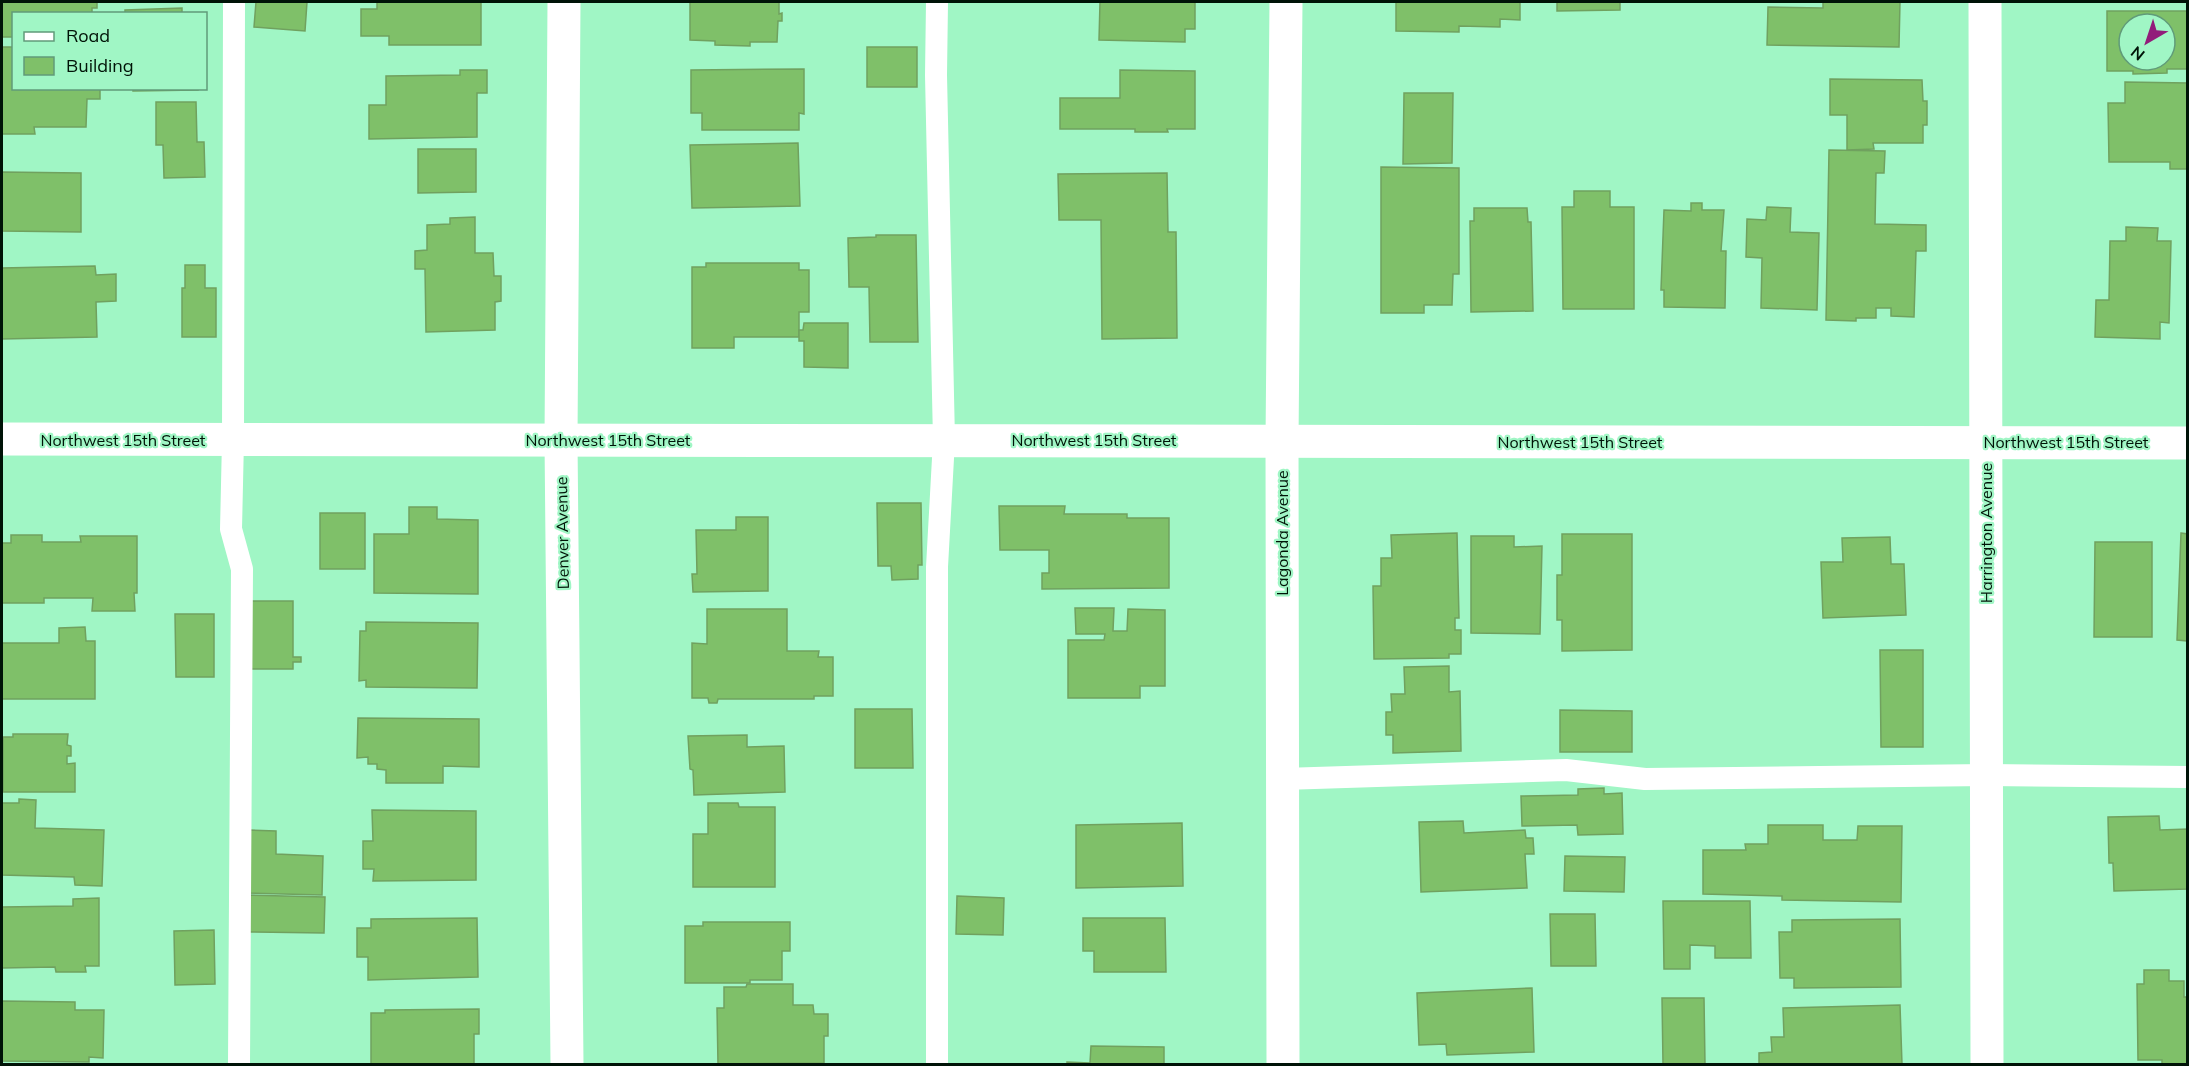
<svg xmlns="http://www.w3.org/2000/svg" width="2189" height="1066" font-family="Mulish,sans-serif">
	<rect width="100%" height="100%" fill="#a0f6c5"/>
	<g fill="#7fc069" stroke="#70a15f" stroke-width="1.5" fill-rule="evenodd">
		<polygon points="2,2 97,2 97,8 92,8 92,14 14,14 14,37 2,37"/>
		<polygon points="256,2 307,2 305,31 254,27"/>
		<polygon points="377,2 481,2 481,45 389,45 389,36 361,36 361,9 377,9"/>
		<polygon points="690,2 779,2 779,14 782,13 782,21 778,21 777,42 750,42 750,46 715,45 715,41 690,40"/>
		<polygon points="1100,2 1195,2 1195,29 1185,29 1185,42 1099,40"/>
		<polygon points="1396,2 1520,2 1520,20 1500,19 1500,27 1459,26 1459,32 1396,31"/>
		<polygon points="1557,2 1620,2 1620,10 1557,11"/>
		<polygon points="1823,2 1900,2 1899,47 1767,45 1768,7 1823,8"/>
		<polygon points="182,8 182,14 125,14 125,10"/>
		<path d="M 2107,11 L 2188,11 L 2188,69 L 2167,69 L 2167,73 L 2133,74 L 2133,71 L 2107,71 ZM 2129,24 L 2165,24 L 2165,60 L 2129,60 Z"/>
		<polygon points="2,47 14,47 14,88 100,88 100,99 87,99 86,127 34,127 35,134 2,134"/>
		<rect x="867" y="47" width="50" height="40"/>
		<polygon points="804,69 804,114 799,113 799,130 702,130 702,113 691,113 691,70"/>
		<polygon points="460,70 487,70 487,93 477,93 477,137 369,139 369,105 386,105 386,76 460,75"/>
		<polygon points="1120,70 1195,71 1195,129 1167,129 1168,132 1135,132 1135,129 1060,129 1060,98 1120,98"/>
		<polygon points="1830,79 1922,80 1923,101 1927,101 1927,125 1923,125 1923,143 1873,143 1874,149 1847,150 1847,115 1830,115"/>
		<polygon points="2125,82 2188,83 2188,169 2170,169 2170,162 2109,162 2108,103 2125,103"/>
		<polygon points="133,88 198,88 198,90 133,91"/>
		<polygon points="1404,93 1453,93 1452,163 1403,164"/>
		<polygon points="156,102 196,102 197,142 204,142 205,177 164,178 163,145 156,145"/>
		<polygon points="798,143 800,206 692,208 690,145"/>
		<polygon points="418,149 476,149 476,192 418,193"/>
		<polygon points="1829,150 1885,151 1884,173 1876,173 1875,224 1926,225 1926,251 1916,251 1914,317 1891,316 1891,308 1876,308 1876,318 1856,318 1856,321 1826,320"/>
		<polygon points="1381,167 1459,168 1459,274 1453,274 1452,305 1424,305 1424,313 1381,313"/>
		<polygon points="2,172 81,173 81,232 2,231"/>
		<polygon points="1167,173 1168,232 1176,232 1177,338 1102,339 1101,220 1059,220 1058,174"/>
		<polygon points="1574,191 1610,191 1610,207 1634,207 1634,309 1563,309 1562,207 1574,207"/>
		<polygon points="1691,203 1702,203 1702,210 1724,210 1721,251 1726,251 1725,308 1664,307 1664,290 1661,290 1664,210 1691,211"/>
		<polygon points="1767,207 1791,208 1790,232 1819,233 1817,310 1761,308 1762,258 1746,257 1747,219 1766,220"/>
		<polygon points="1474,208 1527,208 1528,222 1531,222 1533,311 1471,312 1470,221 1474,221"/>
		<polygon points="475,217 475,253 493,253 494,276 501,276 501,301 495,302 495,330 426,332 425,269 415,269 415,251 427,250 427,225 450,224 450,218"/>
		<polygon points="2126,227 2158,228 2157,241 2171,241 2169,323 2160,322 2160,339 2095,337 2096,300 2109,300 2110,241 2126,241"/>
		<polygon points="876,235 916,235 918,342 870,342 869,287 849,287 848,238 876,237"/>
		<polygon points="706,263 799,263 799,270 809,270 809,312 799,312 799,337 734,337 734,348 692,348 692,267 706,267"/>
		<polygon points="185,265 205,265 205,288 216,288 216,337 182,337 182,288 185,288"/>
		<polygon points="95,266 96,275 116,274 116,301 96,302 97,337 2,339 2,268"/>
		<polygon points="804,323 848,323 848,368 804,367 804,341 799,341 799,330 803,330"/>
		<polygon points="877,503 921,503 922,565 918,565 918,579 892,580 891,566 878,566"/>
		<polygon points="999,506 1065,506 1064,514 1127,514 1127,518 1169,518 1169,588 1042,589 1042,573 1049,573 1049,550 1000,550"/>
		<polygon points="409,507 437,507 437,519 478,520 478,594 374,593 374,534 409,534"/>
		<rect x="320" y="513" width="45" height="56"/>
		<polygon points="736,517 768,517 768,591 693,592 692,574 697,574 696,530 736,530"/>
		<polygon points="1457,533 1459,618 1455,618 1455,630 1461,630 1461,654 1449,654 1449,658 1374,659 1373,586 1381,586 1381,558 1392,558 1391,535"/>
		<polygon points="2181,533 2188,534 2188,663 2187,641 2177,640"/>
		<polygon points="1562,534 1632,534 1632,650 1562,651 1562,620 1557,620 1557,575 1562,575"/>
		<polygon points="11,535 42,535 42,542 81,542 80,536 137,536 137,593 134,593 135,611 92,611 93,598 44,598 44,603 2,603 2,543 11,543"/>
		<polygon points="1471,536 1514,536 1514,547 1542,546 1540,634 1471,633"/>
		<polygon points="1890,537 1891,564 1904,564 1906,615 1823,618 1821,562 1843,562 1842,538"/>
		<polygon points="2095,542 2152,542 2152,637 2094,637"/>
		<polygon points="251,601 293,601 293,657 301,657 301,662 293,662 293,669 251,669"/>
		<polygon points="1075,608 1114,608 1113,631 1127,631 1128,609 1165,610 1165,686 1140,686 1140,698 1068,698 1068,640 1104,640 1105,634 1076,634"/>
		<polygon points="707,609 787,609 787,651 819,651 818,657 833,657 833,696 814,696 814,699 718,699 717,703 709,703 708,698 692,698 692,643 707,644"/>
		<polygon points="175,614 214,614 214,677 176,677"/>
		<polygon points="366,622 478,623 477,688 366,687 366,680 359,681 360,631 366,631"/>
		<polygon points="85,627 86,641 95,641 95,699 2,699 2,643 59,643 59,628"/>
		<polygon points="1880,650 1923,650 1923,747 1881,747"/>
		<polygon points="1449,666 1449,692 1460,691 1461,751 1393,753 1393,735 1386,735 1386,712 1392,712 1391,694 1405,694 1404,667"/>
		<polygon points="855,709 912,709 913,768 855,768"/>
		<polygon points="1560,710 1632,711 1632,752 1560,752"/>
		<polygon points="358,718 479,719 479,767 443,766 443,783 386,783 386,770 377,769 377,764 368,764 368,757 357,758"/>
		<polygon points="13,734 68,734 67,745 71,746 71,756 67,756 67,764 75,763 75,792 3,792 3,737 13,737"/>
		<polygon points="747,735 747,747 784,746 785,792 694,795 693,770 690,769 688,736"/>
		<polygon points="1604,788 1604,794 1622,793 1623,834 1578,835 1577,825 1522,826 1521,796 1578,795 1578,789"/>
		<polygon points="19,799 36,800 35,828 104,830 102,886 75,885 74,877 2,875 2,803 19,803"/>
		<polygon points="708,803 738,803 739,807 775,807 775,887 693,887 693,834 708,834"/>
		<polygon points="372,810 476,811 476,880 373,881 374,869 363,869 363,841 373,841"/>
		<polygon points="2159,816 2160,830 2188,829 2188,889 2114,891 2113,863 2109,863 2108,817"/>
		<polygon points="1463,821 1464,833 1525,830 1526,838 1533,838 1534,854 1525,854 1527,888 1421,892 1419,822"/>
		<polygon points="1182,823 1183,886 1076,888 1076,825"/>
		<polygon points="1768,825 1823,825 1823,840 1857,840 1858,826 1902,826 1901,902 1782,900 1782,896 1703,894 1703,850 1746,850 1745,844 1768,844"/>
		<polygon points="250,830 276,831 276,854 323,856 322,895 248,893"/>
		<polygon points="1565,856 1625,857 1624,892 1564,891"/>
		<polygon points="249,895 325,897 324,933 248,932"/>
		<polygon points="957,896 1004,898 1003,935 956,934"/>
		<polygon points="99,898 99,966 85,966 86,972 56,972 55,967 2,968 2,907 73,906 73,899"/>
		<polygon points="1663,901 1750,901 1751,958 1715,958 1715,946 1690,945 1690,969 1664,969"/>
		<polygon points="1550,914 1595,914 1596,966 1551,966"/>
		<polygon points="477,918 478,977 368,980 368,957 357,957 357,928 371,928 371,919"/>
		<polygon points="1083,918 1165,918 1166,972 1094,972 1094,951 1083,951"/>
		<polygon points="1900,919 1901,987 1794,988 1794,978 1780,978 1779,932 1792,932 1792,920"/>
		<polygon points="703,922 790,922 790,951 782,951 782,980 750,980 750,983 685,983 685,926 703,926"/>
		<polygon points="214,930 215,984 175,985 174,931"/>
		<polygon points="2144,970 2169,970 2169,981 2184,981 2184,997 2188,997 2188,1064 2162,1064 2162,1060 2138,1060 2137,984 2144,984"/>
		<polygon points="747,984 793,984 793,1005 813,1005 814,1014 828,1014 828,1036 824,1036 824,1063 718,1064 717,1008 724,1008 724,987 746,987"/>
		<polygon points="1532,988 1534,1052 1447,1055 1446,1044 1419,1045 1417,993"/>
		<polygon points="1662,998 1704,998 1705,1064 1663,1064"/>
		<polygon points="2,1001 75,1002 75,1010 104,1010 103,1058 89,1057 89,1062 2,1061"/>
		<polygon points="1900,1005 1902,1064 1759,1064 1759,1053 1772,1052 1771,1037 1784,1037 1783,1008"/>
		<polygon points="479,1009 479,1034 474,1034 474,1064 371,1064 371,1013 385,1013 385,1010"/>
		<polygon points="1091,1046 1164,1047 1164,1064 1067,1064 1067,1062 1090,1063"/>
	</g>
	<g fill="none" stroke-linecap="round" stroke-linejoin="round">
		<g stroke="#fff" stroke-width="22">
			<polyline points="234,2 233,440 231,529 242,569 239,1064"/>
			<polyline points="1283,779 1566,770 1645,779 1987,775 2188,777"/>
			<polyline points="937,1064 937,567 944,440 936,75 937,2"/>
		</g>
		<g stroke="#fff" stroke-width="33">
			<polyline points="564,2 561,440 567,1064"/>
			<polyline points="1985,2 1987,1064"/>
			<polyline points="2,439 2188,443"/>
			<polyline points="1283,1064 1282,441 1286,2"/>
		</g>
	</g>
	<g text-anchor="middle" stroke-width="4.5" stroke-linejoin="round" paint-order="stroke">
		<g font-size="16" fill="#001307" stroke="#a0f6c5">
			<text x="123" y="446">Northwest 15th Street</text>
			<text x="608" y="446">Northwest 15th Street</text>
			<text x="1094" y="446">Northwest 15th Street</text>
			<text x="1580" y="448">Northwest 15th Street</text>
			<text x="2066" y="448">Northwest 15th Street</text>
			<text transform="translate(562 533) rotate(-91)" y="6">Denver Avenue</text>
			<text transform="translate(1282 533) rotate(-90)" y="6">Lagonda Avenue</text>
			<text transform="translate(1986 533) rotate(-90)" y="6">Harrington Avenue</text>
		</g>
	</g>
	<rect width="2189" height="1066" fill="none" stroke="#001307" stroke-width="6"/>
	<rect x="12" y="12" width="195" height="78" fill="#a0f6c5" stroke="#609b79" stroke-width="1.5"/>
	<rect x="24" y="32" width="30" height="9" fill="#ffffff" stroke="#609b79" stroke-width="1.5"/>
	<text x="66" y="42" font-size="18" fill="#001307">Road</text>
	<rect x="24" y="57" width="30" height="18" fill="#7fc069" stroke="#609b79" stroke-width="1.5"/>
	<text x="66" y="72" font-size="18" fill="#001307">Building</text>
	<g transform="translate(2147 42) rotate(219)"><circle r="28" fill="#a0f6c5" stroke="#609b79" stroke-width="1.5"/>
	<path d="M0-4.5L10 22L0 15L-10 22Z" fill="#921c7a"/>
	<text y="-9" font-size="16" font-weight="bold" text-anchor="middle" fill="#001307">N</text>
	</g>
</svg>
